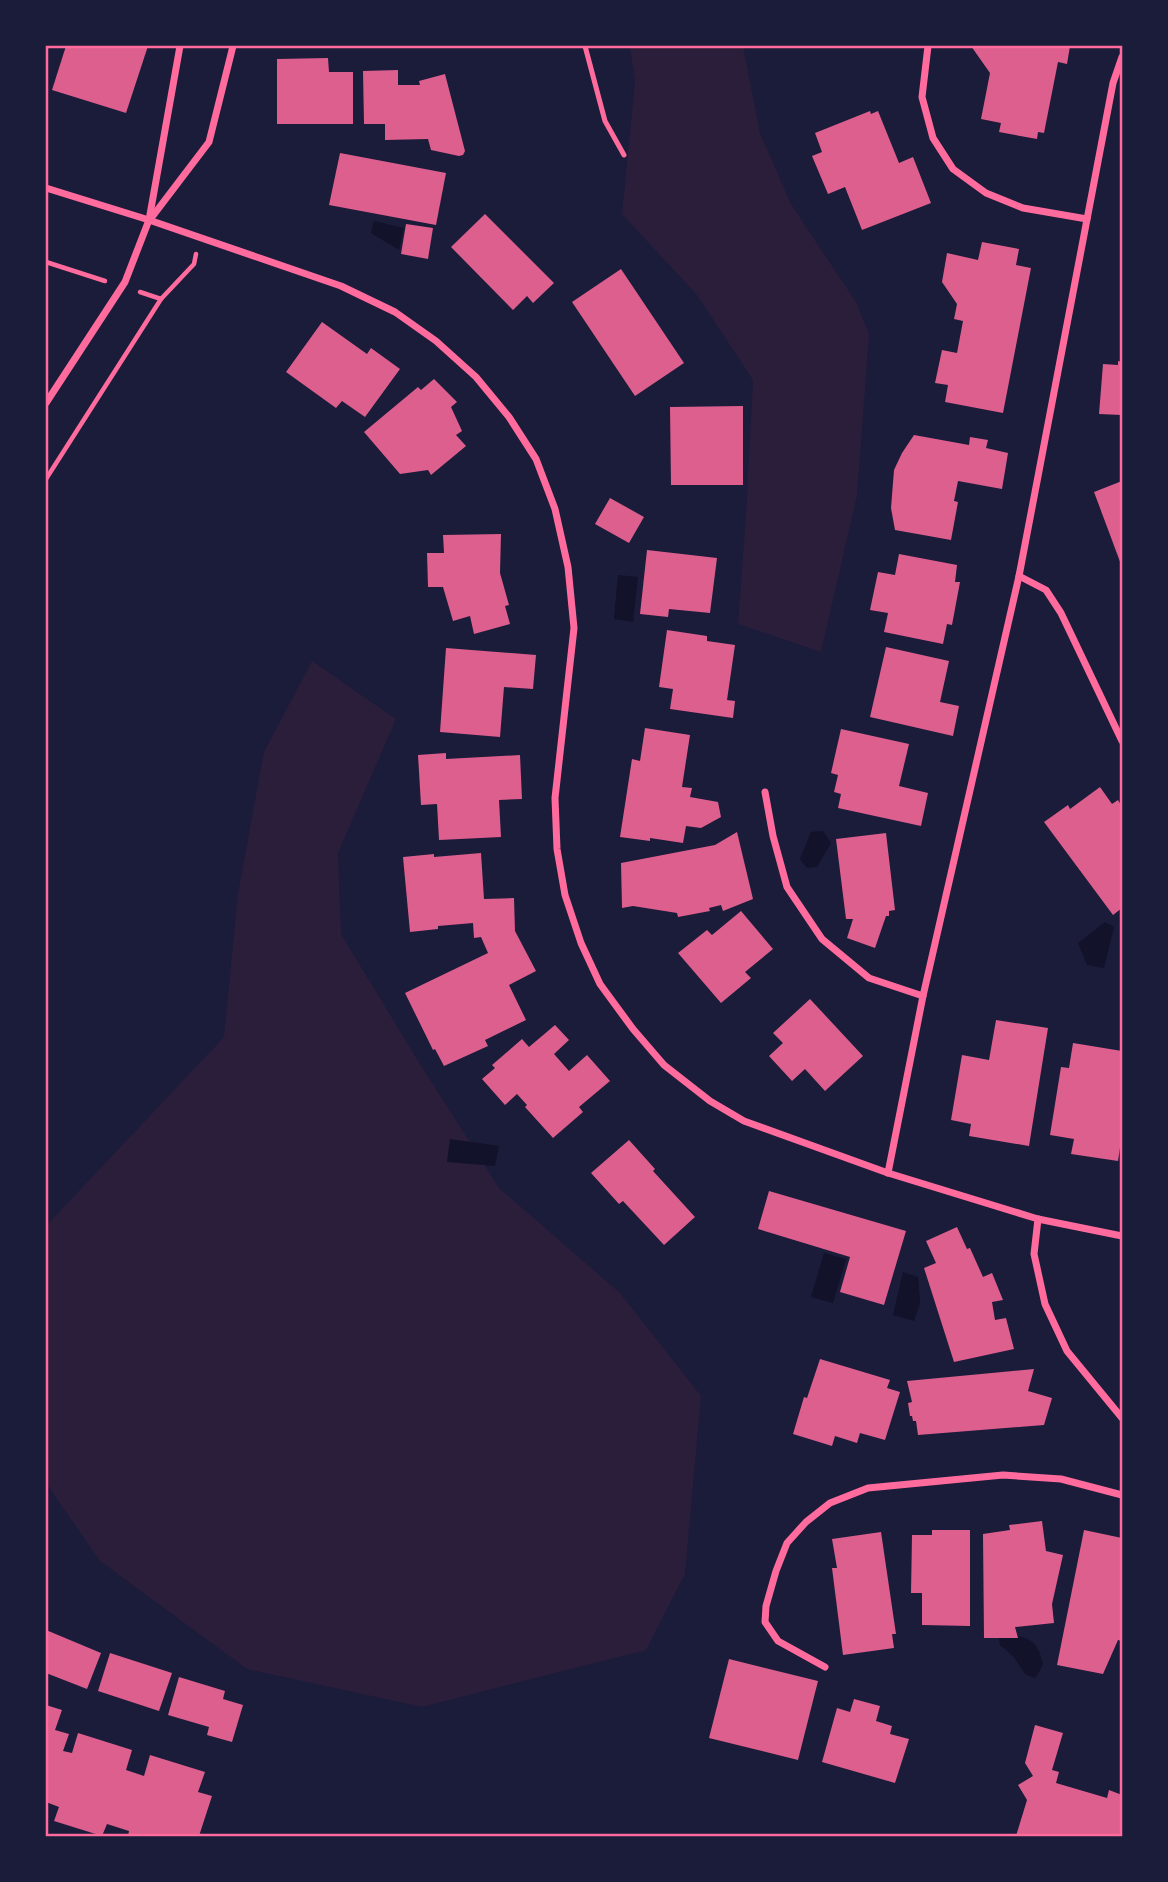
<svg xmlns="http://www.w3.org/2000/svg" width="1168" height="1882" font-family="'Space Grotesk',sans-serif">
	<rect width="100%" height="100%" fill="#1b1b3a"/>
	<g fill="#2a1e3b">
		<polygon points="630,46 743,46 760,133 791,204 856,302 869,334 857,496 821,652 738,624 746,515 753,380 697,295 622,214 635,82"/>
		<polygon points="312,661 396,719 338,853 341,934 420,1064 499,1188 620,1293 701,1396 685,1574 646,1650 422,1707 247,1669 100,1561 46,1483 46,1226 224,1037 238,893 264,752"/>
	</g>
	<g fill="#12122b">
		<polygon points="374,221 404,228 399,250 371,233"/>
		<polygon points="618,575 638,577 633,622 614,619"/>
		<polygon points="823,831 831,843 817,867 807,868 800,859 811,832"/>
		<polygon points="1105,922 1114,927 1104,968 1087,965 1078,943"/>
		<polygon points="450,1139 499,1146 495,1166 447,1162"/>
		<polygon points="824,1253 846,1259 833,1303 811,1297"/>
		<polygon points="903,1272 918,1277 920,1303 914,1321 893,1315"/>
		<path d="M 1001,1635 C 1026,1636 1037,1637 1043,1664 L 1037,1676 L 1034,1678 L 1025,1674 L 1013,1656 L 1000,1645 L 999,1639 Z"/>
	</g>
	<g fill="#dd5f8e">
		<polygon points="66,46 148,46 126,113 52,90"/>
		<polygon points="971,46 1070,46 1067,64 1058,62 1044,133 1038,132 1037,139 999,132 1001,123 981,119 990,73"/>
		<polygon points="328,58 329,72 353,72 353,124 277,124 277,59"/>
		<polygon points="398,70 398,85 420,85 419,81 445,74 465,151 463,155 459,156 431,150 428,139 385,140 385,124 364,124 363,71"/>
		<polygon points="870,111 871,114 878,111 899,163 913,157 931,203 862,230 845,187 828,194 812,156 822,152 815,133"/>
		<polygon points="340,153 446,173 436,225 329,205"/>
		<polygon points="485,214 554,283 533,303 527,296 513,310 451,247"/>
		<polygon points="406,224 433,228 428,259 401,254"/>
		<polygon points="982,242 1019,249 1016,265 1031,268 1003,413 945,402 948,385 935,383 942,350 957,353 963,321 954,319 957,304 942,282 947,253 978,260"/>
		<polygon points="621,269 684,363 635,396 572,302"/>
		<polygon points="322,322 367,354 371,348 400,369 365,417 342,401 336,408 286,372"/>
		<polygon points="1118,361 1122,362 1122,415 1099,414 1103,364 1118,365"/>
		<polygon points="434,379 457,402 451,407 462,431 456,435 466,446 431,475 428,470 400,474 364,432 418,387 421,390"/>
		<polygon points="743,406 743,485 671,485 670,407"/>
		<polygon points="914,435 969,445 970,437 988,440 986,448 1008,453 1002,489 958,481 954,501 958,502 951,540 895,530 891,508 894,470 902,453"/>
		<polygon points="1122,481 1122,567 1094,492"/>
		<polygon points="610,498 644,517 629,543 595,524"/>
		<polygon points="501,534 500,573 509,605 505,606 510,624 474,634 470,616 453,621 443,587 428,587 427,553 444,553 443,535"/>
		<polygon points="647,550 717,558 710,613 669,609 668,617 640,614"/>
		<polygon points="899,554 957,565 955,582 960,582 952,625 947,624 943,644 884,632 888,613 870,610 878,572 895,575"/>
		<polygon points="667,630 707,636 707,641 735,645 727,700 735,701 733,718 670,709 673,689 659,687"/>
		<polygon points="886,647 949,661 940,702 959,706 953,736 870,717"/>
		<polygon points="446,648 536,655 533,689 504,687 500,737 440,732"/>
		<polygon points="645,728 690,735 682,787 692,788 690,797 718,802 721,817 701,828 686,826 683,843 650,838 650,841 620,837 632,759 640,761"/>
		<polygon points="841,729 909,744 899,786 928,793 921,826 838,808 841,794 834,792 838,775 831,773"/>
		<polygon points="446,753 446,759 520,755 522,799 499,800 501,837 439,840 437,804 421,805 418,755"/>
		<polygon points="1100,787 1112,804 1118,800 1122,807 1122,908 1113,915 1044,822 1068,805 1070,809"/>
		<polygon points="737,832 753,899 723,911 721,905 709,908 710,911 678,917 677,913 633,906 622,908 621,863 715,845"/>
		<polygon points="886,833 895,910 889,911 889,916 886,916 875,948 847,938 853,919 846,919 836,839"/>
		<polygon points="481,853 484,899 514,898 515,931 536,971 509,985 526,1020 485,1040 488,1046 444,1066 435,1049 433,1050 405,993 488,953 481,937 474,938 473,923 438,926 438,929 410,932 403,857 434,854 434,857"/>
		<polygon points="741,911 773,949 745,972 751,978 721,1003 678,953 707,930 712,935"/>
		<polygon points="810,999 863,1056 825,1091 805,1069 792,1081 769,1056 783,1043 773,1033"/>
		<polygon points="996,1020 1048,1028 1029,1146 969,1136 971,1124 951,1120 962,1055 989,1060"/>
		<polygon points="555,1025 569,1040 554,1054 569,1071 587,1055 610,1081 579,1107 583,1112 553,1138 525,1107 527,1105 517,1094 505,1105 482,1079 495,1068 492,1065 522,1039 529,1047"/>
		<polygon points="1073,1043 1122,1051 1122,1134 1118,1161 1071,1154 1074,1139 1050,1135 1061,1067 1069,1068"/>
		<polygon points="629,1140 655,1169 653,1171 695,1217 664,1245 623,1201 619,1204 591,1173"/>
		<polygon points="769,1191 906,1231 884,1305 840,1292 850,1257 758,1229"/>
		<polygon points="957,1227 967,1249 970,1248 983,1277 992,1273 1003,1300 992,1302 995,1320 1006,1318 1014,1349 954,1362 924,1268 936,1263 926,1241"/>
		<polygon points="820,1359 890,1380 887,1388 900,1392 885,1440 860,1433 857,1443 835,1436 832,1446 793,1434 804,1397 807,1398"/>
		<polygon points="1034,1369 1028,1391 1052,1398 1044,1425 918,1435 916,1421 913,1421 912,1416 910,1416 908,1403 912,1402 907,1381"/>
		<polygon points="1042,1521 1046,1551 1063,1555 1052,1604 1054,1623 1015,1627 1018,1638 984,1638 983,1534 1010,1530 1009,1525"/>
		<polygon points="932,1530 970,1530 970,1626 922,1625 922,1593 911,1593 912,1535 932,1535"/>
		<polygon points="1084,1530 1122,1538 1122,1641 1118,1640 1103,1674 1057,1665"/>
		<polygon points="881,1532 896,1634 892,1634 894,1648 843,1655 832,1568 837,1568 832,1539"/>
		<polygon points="46,1630 101,1653 87,1689 46,1673"/>
		<polygon points="110,1653 172,1673 159,1711 98,1691"/>
		<polygon points="729,1659 818,1681 798,1760 709,1738"/>
		<polygon points="179,1677 225,1691 223,1699 243,1705 232,1742 207,1735 209,1727 168,1715"/>
		<polygon points="854,1699 880,1706 876,1721 892,1726 890,1734 909,1739 895,1783 822,1762 837,1708 850,1712"/>
		<polygon points="46,1705 62,1710 55,1730 69,1734 63,1751 72,1753 78,1733 132,1750 126,1770 144,1776 150,1755 205,1772 198,1792 212,1796 199,1836 128,1836 129,1831 107,1824 102,1836 54,1821 59,1807 46,1802"/>
		<polygon points="1035,1725 1063,1733 1052,1770 1059,1772 1056,1783 1107,1798 1109,1790 1122,1795 1122,1828 1120,1836 1016,1836 1027,1800 1018,1785 1033,1776 1025,1763"/>
	</g>
	<g fill="none" stroke-linecap="round" stroke-linejoin="round">
		<g stroke="#ff6b9d" stroke-width="4.5">
			<polyline points="46,262 105,281"/>
			<polyline points="140,292 161,299"/>
			<polyline points="46,479 161,299 194,264 196,254"/>
		</g>
		<polyline stroke="#ff6b9d" stroke-width="5" points="585,46 605,121 624,155"/>
		<g stroke="#ff6b9d" stroke-width="7">
			<polyline points="928,46 922,97 933,138 953,169 986,193 1023,208 1087,219"/>
			<polyline points="46,188 149,220 341,286 395,312 436,341 476,377 509,417 536,459 555,509 568,567 574,628 555,798 557,849 565,895 581,943 600,984 633,1029 664,1065 710,1101 744,1121 888,1173 1038,1219 1122,1236"/>
			<polyline points="152,217 209,142 233,46"/>
			<polyline points="46,403 125,282 149,220 180,46"/>
			<polyline points="1019,576 1046,590 1061,613 1122,741"/>
			<polyline points="765,792 773,836 787,887 822,939 869,978 923,996"/>
			<polyline points="888,1173 923,996 1019,576 1113,83 1122,57"/>
			<polyline points="1038,1219 1034,1254 1045,1304 1067,1351 1122,1418"/>
			<polyline points="825,1667 778,1641 765,1622 766,1606 776,1571 787,1543 806,1522 830,1503 868,1488 1003,1475 1061,1479 1122,1495"/>
		</g>
	</g>
	<rect width="1168" height="1882" fill="none" stroke="#1b1b3a" stroke-width="94"/>
	<rect x="47" y="47" width="1074" height="1788" fill="none" stroke="#ff6b9d" stroke-width="2.5"/>
</svg>
